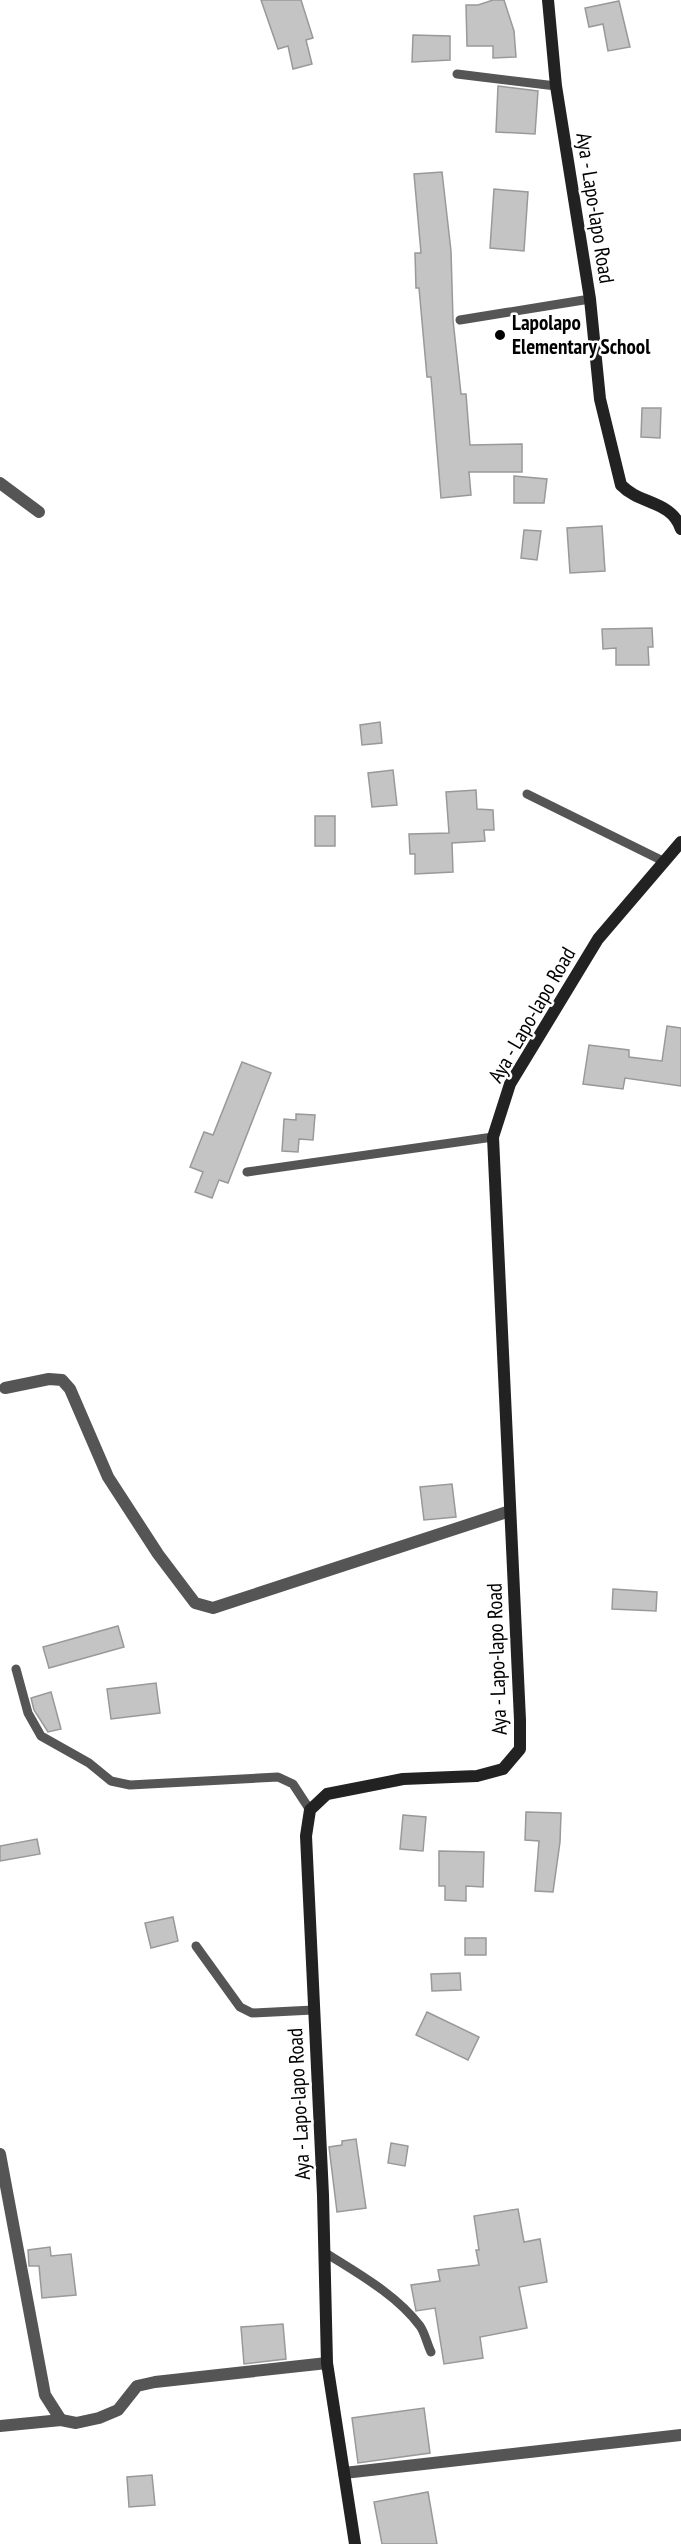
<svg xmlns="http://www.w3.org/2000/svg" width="681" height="2544" font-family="'PT Sans Narrow',sans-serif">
	<rect width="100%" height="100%" fill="#fff"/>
	<g fill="#c4c4c4" stroke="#999" stroke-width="1.5">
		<polygon points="261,0 301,0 313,38 306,40 312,64 293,69 288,46 278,49"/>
		<polygon points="493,0 504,0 514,31 516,57 493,58 493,46 467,46 466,5 478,5"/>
		<polygon points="619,1 630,47 608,51 603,24 589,27 585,8"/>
		<polygon points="413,35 450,36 450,60 412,62"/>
		<polygon points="498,86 538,91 535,134 496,132"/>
		<polygon points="442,172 451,251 453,320 461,394 466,394 470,445 522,444 522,472 469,472 471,495 441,498 431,377 427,377 419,288 416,288 415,253 421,253 414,174"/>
		<polygon points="494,189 528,192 524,251 490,248"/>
		<polygon points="642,408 661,408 660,438 641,437"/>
		<polygon points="514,476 547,479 544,503 514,503"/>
		<polygon points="602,526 605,571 570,573 567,528"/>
		<polygon points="524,530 541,531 537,560 521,558"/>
		<polygon points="652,628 653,647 648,647 649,665 616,665 616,648 603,649 602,629"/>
		<polygon points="380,722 382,743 362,745 360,725"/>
		<polygon points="393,770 397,805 372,807 368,773"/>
		<polygon points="476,790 477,809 493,810 494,830 484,830 485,841 452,843 453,872 415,874 415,854 410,854 409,834 449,833 446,792"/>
		<rect x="315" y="816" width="20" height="30"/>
		<polygon points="667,1026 681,1028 681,1086 625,1078 623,1089 583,1084 589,1045 629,1050 629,1057 662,1061"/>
		<polygon points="242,1062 271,1073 228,1183 219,1180 212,1198 195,1192 203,1172 190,1167 204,1132 213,1135"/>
		<polygon points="296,1114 315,1115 313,1140 299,1139 298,1152 282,1151 284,1119 296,1120"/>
		<polygon points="452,1484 456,1517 424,1520 420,1487"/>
		<polygon points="613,1589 657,1592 656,1611 612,1609"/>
		<polygon points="118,1626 124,1647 49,1668 43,1647"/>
		<polygon points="156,1683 160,1713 111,1719 107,1689"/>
		<polygon points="51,1692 61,1729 48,1732 34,1710 31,1698"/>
		<polygon points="526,1812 561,1813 560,1842 553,1892 535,1891 539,1841 525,1840"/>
		<polygon points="403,1815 426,1817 423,1851 400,1849"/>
		<polygon points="37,1839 40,1854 0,1861 0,1846"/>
		<polygon points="439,1851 484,1852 483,1887 466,1886 466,1901 445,1900 445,1886 439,1886"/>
		<polygon points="173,1917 178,1941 151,1948 145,1923"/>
		<rect x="465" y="1938" width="21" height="17"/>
		<polygon points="460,1973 461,1990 432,1991 431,1974"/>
		<polygon points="427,2012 479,2037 468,2060 416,2035"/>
		<polygon points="356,2139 366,2208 337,2212 329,2147 342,2145 342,2141"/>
		<polygon points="391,2143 408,2146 405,2166 388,2163"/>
		<polygon points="518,2209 524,2242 540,2239 547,2282 519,2287 527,2328 480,2337 483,2358 444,2364 435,2308 416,2311 411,2285 440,2281 438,2270 479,2265 476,2250 479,2250 474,2216"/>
		<polygon points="50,2247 51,2256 71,2254 76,2295 42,2298 39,2266 29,2266 28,2250"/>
		<polygon points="283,2324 286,2359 244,2364 241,2327"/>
		<polygon points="424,2408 430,2453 358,2463 352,2418"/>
		<polygon points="152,2475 155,2505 129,2507 127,2477"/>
		<polygon points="428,2492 437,2544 382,2544 374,2502"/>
	</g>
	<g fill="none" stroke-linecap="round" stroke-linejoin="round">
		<g stroke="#555" stroke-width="9">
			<polyline points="457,74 556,86"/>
			<polyline points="460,320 590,299"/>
			<polyline points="527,794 663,861"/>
			<polyline points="247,1172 493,1137"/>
			<polyline points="16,1669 28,1713 41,1736 89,1763 111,1781 130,1785 278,1777 293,1784 310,1810"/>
			<polyline points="196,1946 240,2007 252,2013 313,2010"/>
			<path d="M 324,2252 C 357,2273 396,2294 420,2326 C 425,2333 427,2344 431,2352"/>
		</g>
		<g stroke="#555" stroke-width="12">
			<polyline points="0,483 39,512"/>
			<polyline points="5,1388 49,1379 62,1380 70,1389 108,1477 158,1554 195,1603 213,1608 510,1511"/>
			<polyline points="0,2154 45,2395 61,2420"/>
			<polyline points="0,2426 61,2420 76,2423 99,2418 118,2410 137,2386 155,2382 327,2363"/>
			<polyline points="344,2473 681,2435"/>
		</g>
		<g stroke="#222" stroke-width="12">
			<path d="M 548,0 L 556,86 L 590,299 L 600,399 L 621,485 C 640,505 671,500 681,529"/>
			<polyline points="355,2544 327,2363 323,2195 306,1836 310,1810 327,1794 403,1779 477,1776 503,1769 520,1749 520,1720 493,1137 510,1084 598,939 681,842"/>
		</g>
	</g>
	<circle fill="#000" stroke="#fff" stroke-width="2" cx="500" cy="335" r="6"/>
	<g text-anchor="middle" stroke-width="5" stroke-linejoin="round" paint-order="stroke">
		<g font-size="21" fill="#000" stroke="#fff">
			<text transform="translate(595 208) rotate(81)" y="7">Aya - Lapo-lapo Road</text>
			<text transform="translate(532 1015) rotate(-60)" y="7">Aya - Lapo-lapo Road</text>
			<text transform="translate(497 1659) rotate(-92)" y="7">Aya - Lapo-lapo Road</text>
			<text transform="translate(299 2104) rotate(-93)" y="7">Aya - Lapo-lapo Road</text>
		</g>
		<g font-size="21" font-weight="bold" fill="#000" stroke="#fff" text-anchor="start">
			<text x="512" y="330">Lapolapo<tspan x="512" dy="24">Elementary School</tspan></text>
		</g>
	</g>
</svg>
